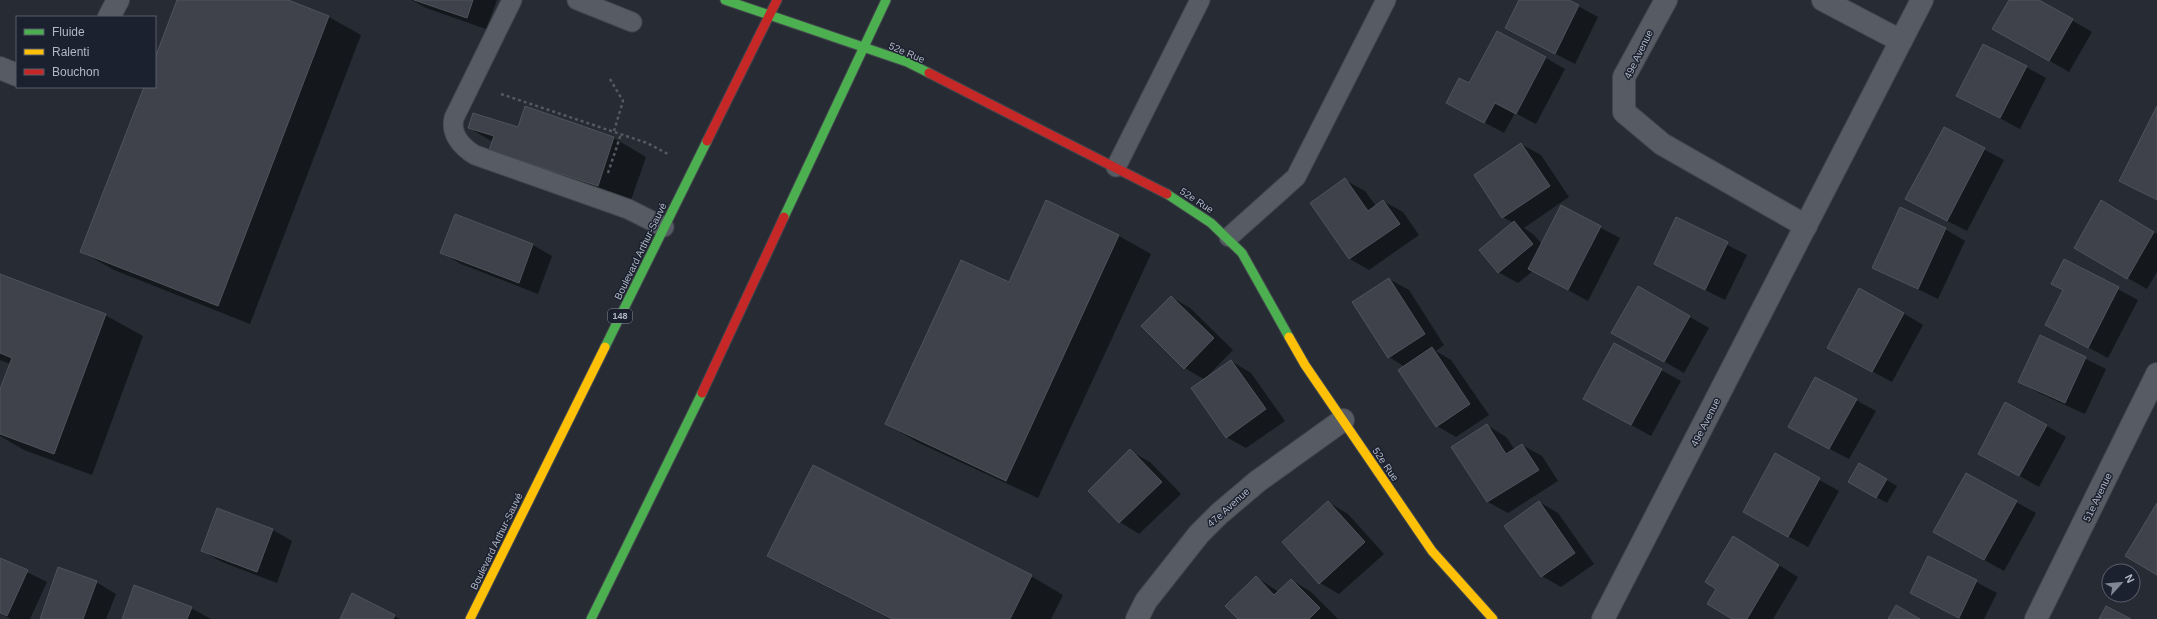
<svg xmlns="http://www.w3.org/2000/svg" width="2157" height="619" font-family="Arial,sans-serif">
	<rect width="100%" height="100%" fill="#272b34"/>
	<g fill="#0007">
		<polygon points="178,0 285,0 329,17 361,35 250,324 114,270 82,252 145,87 155,87 155,60"/>
		<polygon points="412,0 497,0 486,29 426,8"/>
		<polygon points="1520,0 1567,0 1598,17 1575,64 1506,28"/>
		<polygon points="2010,0 2037,0 2092,32 2069,72 1994,29"/>
		<polygon points="1546,58 1565,69 1536,124 1515,113 1504,133 1467,113 1469,84"/>
		<polygon points="2026,67 2046,78 2020,129 1957,95"/>
		<polygon points="526,107 614,138 646,157 630,203 523,168 491,150 493,142 469,128 519,129"/>
		<polygon points="2157,108 2157,201 2121,181"/>
		<polygon points="1944,128 2004,160 1967,231 1926,210"/>
		<polygon points="1521,144 1541,155 1569,197 1524,228 1533,234 1542,244 1561,207 1620,238 1588,301 1533,271 1518,283 1498,272 1513,223 1503,217"/>
		<polygon points="1345,180 1365,191 1376,206 1383,201 1403,212 1419,235 1369,270 1350,259"/>
		<polygon points="1046,202 1119,236 1151,254 1038,498 919,443 886,424 1009,283"/>
		<polygon points="2102,202 2157,234 2157,272 2147,289 2075,248"/>
		<polygon points="455,215 533,245 552,256 538,294 461,264 441,252"/>
		<polygon points="1676,219 1747,255 1725,300 1655,264"/>
		<polygon points="1945,229 1965,241 1938,299 1873,267"/>
		<polygon points="2064,260 2138,300 2108,358 2046,325 2064,290"/>
		<polygon points="0,275 105,315 143,336 92,475 24,450 0,436 0,392 10,364 0,360"/>
		<polygon points="1389,279 1409,290 1444,345 1436,351 1451,360 1489,415 1456,437 1437,426 1405,367 1389,357"/>
		<polygon points="1638,287 1709,328 1684,373 1613,332"/>
		<polygon points="1171,297 1190,308 1233,350 1205,379 1231,361 1251,373 1285,421 1246,448 1226,437 1205,380 1185,368"/>
		<polygon points="1903,313 1923,325 1892,382 1848,358"/>
		<polygon points="2041,337 2106,369 2085,414 2039,393 2020,382"/>
		<polygon points="1661,370 1681,381 1651,436 1604,410"/>
		<polygon points="1856,400 1876,411 1849,459 1809,438"/>
		<polygon points="1487,425 1506,437 1515,450 1522,445 1542,456 1558,481 1508,513 1488,502 1453,447"/>
		<polygon points="2047,426 2066,437 2039,487 1999,464"/>
		<polygon points="1130,451 1150,462 1181,494 1139,534 1120,522 1090,491"/>
		<polygon points="1776,455 1839,491 1808,547 1764,523"/>
		<polygon points="1860,464 1897,486 1887,503 1850,482"/>
		<polygon points="1328,502 1348,514 1384,554 1339,594 1320,583"/>
		<polygon points="1539,502 1558,513 1594,564 1561,587 1542,576"/>
		<polygon points="2016,502 2036,513 2004,571 1954,543"/>
		<polygon points="218,509 273,530 292,541 277,583 222,562 202,551"/>
		<polygon points="1753,549 1798,577 1773,619 1734,619 1718,588"/>
		<polygon points="769,556 1031,576 1063,595 1051,619 890,619 801,574"/>
		<polygon points="1929,557 1997,593 1984,619 1961,619 1911,593"/>
		<polygon points="0,559 47,582 30,619 11,619 0,614"/>
		<polygon points="1256,577 1279,592 1291,580 1310,591 1338,619 1240,619"/>
		<polygon points="96,582 116,594 106,619 41,619"/>
		<polygon points="191,608 211,619 123,619"/>
		<polygon points="394,616 400,619 341,619"/>
	</g>
	<g fill="#3f424a" stroke="#4f535c">
		<polygon points="177,0 288,0 329,16 218,306 80,252 144,87 155,87 155,58"/>
		<polygon points="414,0 473,0 467,18"/>
		<polygon points="1519,0 1569,0 1579,5 1555,54 1505,28"/>
		<polygon points="2009,0 2039,0 2073,19 2049,61 1992,29"/>
		<polygon points="1497,31 1546,57 1516,114 1495,103 1484,123 1446,103 1459,78 1469,83"/>
		<polygon points="1983,44 2027,66 2000,118 1956,96"/>
		<polygon points="525,106 614,137 598,186 489,150 494,136 468,128 473,113 518,127"/>
		<polygon points="2157,106 2157,200 2119,181"/>
		<polygon points="1944,127 1985,148 1947,221 1905,199"/>
		<polygon points="1521,143 1550,186 1502,218 1474,175"/>
		<polygon points="1345,178 1368,211 1383,200 1400,224 1349,259 1310,203"/>
		<polygon points="1046,200 1119,235 1006,481 885,424 961,260 1009,282"/>
		<polygon points="2101,200 2154,232 2127,279 2074,248"/>
		<polygon points="1561,205 1601,226 1568,290 1528,269"/>
		<polygon points="1900,207 1946,228 1918,289 1872,268"/>
		<polygon points="455,214 533,244 519,283 440,253"/>
		<polygon points="1676,217 1728,242 1705,290 1654,264"/>
		<polygon points="1514,221 1533,244 1498,273 1479,250"/>
		<polygon points="2064,259 2119,287 2088,348 2045,325 2063,290 2051,284"/>
		<polygon points="0,274 106,314 54,454 0,434 0,389 12,358 0,353"/>
		<polygon points="1389,278 1425,334 1388,358 1352,302"/>
		<polygon points="1638,286 1690,316 1664,362 1611,333"/>
		<polygon points="1859,288 1904,313 1872,372 1827,348"/>
		<polygon points="1171,296 1214,338 1184,369 1141,326"/>
		<polygon points="2040,335 2086,357 2065,403 2018,382"/>
		<polygon points="1614,343 1662,369 1631,425 1583,399"/>
		<polygon points="1432,347 1470,404 1436,427 1398,370"/>
		<polygon points="1231,360 1266,409 1226,438 1191,388"/>
		<polygon points="1815,377 1857,399 1829,449 1788,427"/>
		<polygon points="2005,402 2047,425 2019,476 1978,454"/>
		<polygon points="1487,424 1506,454 1522,444 1539,470 1487,502 1451,447"/>
		<polygon points="1130,449 1162,482 1119,523 1088,491"/>
		<polygon points="1775,453 1820,478 1788,537 1743,512"/>
		<polygon points="1859,463 1887,479 1876,498 1848,482"/>
		<polygon points="813,465 1032,575 1010,619 892,619 767,556"/>
		<polygon points="1966,473 2017,501 1984,560 1933,532"/>
		<polygon points="1328,501 1365,542 1319,584 1282,542"/>
		<polygon points="1539,501 1575,553 1541,577 1504,526"/>
		<polygon points="2157,503 2157,575 2125,556"/>
		<polygon points="217,508 273,529 257,572 201,551"/>
		<polygon points="1733,536 1779,565 1747,619 1732,619 1707,604 1716,589 1705,582"/>
		<polygon points="1928,556 1977,580 1959,618 1910,593"/>
		<polygon points="0,558 28,570 7,616 0,613"/>
		<polygon points="58,567 97,581 83,619 40,619"/>
		<polygon points="1256,576 1274,595 1291,579 1320,608 1309,619 1238,619 1225,606"/>
		<polygon points="134,585 192,607 187,619 122,619"/>
		<polygon points="352,593 395,615 393,619 340,619"/>
		<polygon points="1896,605 1920,619 1888,619"/>
		<polygon points="2106,606 2131,619 2099,619"/>
	</g>
	<g fill="none" stroke-linecap="round" stroke-linejoin="round">
		<defs>
			<g id="lane">
				<path d="M 512,0 L 454,118 C 450,134 462,147 475,155 L 628,209 L 664,227"/>
				<polyline points="577,0 632,22"/>
				<polyline points="1116,167 1200,0"/>
				<polyline points="1229,237 1296,177 1386,0"/>
			</g>
			<g id="street">
				<polyline points="1666,0 1624,77 1624,112 1662,144 1806,226"/>
				<polyline points="1823,0 1901,41"/>
				<polyline points="109,17 118,0"/>
				<polyline points="0,68 17,75"/>
				<polyline points="1137,619 1146,601 1199,534 1219,514 1258,481 1343,420"/>
				<polyline points="1603,619 1922,0"/>
				<polyline points="2036,619 2157,374"/>
			</g>
			<g id="fast">
				<polyline points="725,0 907,62 929,73"/>
				<polyline points="1167,194 1211,223 1242,253 1289,337"/>
				<polyline points="784,217 886,0"/>
				<polyline points="605,347 707,141"/>
				<polyline points="591,619 702,393"/>
			</g>
			<g id="slow">
				<polyline points="1289,337 1305,365 1432,551 1493,619"/>
				<polyline points="470,619 605,347"/>
			</g>
			<g id="jam">
				<polyline points="929,73 1167,194"/>
				<polyline points="707,141 777,0"/>
				<polyline points="702,393 784,217"/>
			</g>
		</defs>
		<use href="#lane" stroke="#43464d" stroke-width="21"/>
		<use href="#street" stroke="#43464d" stroke-width="24"/>
		<use href="#fast" stroke="#43464d" stroke-width="11"/>
		<use href="#slow" stroke="#43464d" stroke-width="11"/>
		<use href="#jam" stroke="#43464d" stroke-width="11"/>
		<g stroke="#555960" stroke-width="2.5" stroke-dasharray="3 3" stroke-linecap="butt">
			<polyline points="610,79 623,101 614,131"/>
			<polyline points="501,94 647,143 668,154"/>
			<polyline points="608,173 621,134"/>
		</g>
		<use href="#lane" stroke="#575b63" stroke-width="19"/>
		<use href="#street" stroke="#575b63" stroke-width="22"/>
		<use href="#fast" stroke="#4caf50" stroke-width="9"/>
		<use href="#slow" stroke="#ffc107" stroke-width="9"/>
		<use href="#jam" stroke="#c62828" stroke-width="9"/>
	</g>
	<g text-anchor="middle" stroke-width="3" stroke-linejoin="round" paint-order="stroke">
		<rect fill="#1b212e" stroke="#838a98" stroke-width="1" x="608" y="309" width="24" height="14" rx="3"/>
		<g font-size="9" font-weight="bold" fill="#b0b7c6">
			<text x="620" y="319">148</text>
		</g>
		<g font-size="10" fill="#b0b7c6" stroke="#1b212e">
			<text transform="translate(907 52) rotate(23)" y="4">52e Rue</text>
			<text transform="translate(1638 54) rotate(-64)" y="4">49e Avenue</text>
			<text transform="translate(1197 200) rotate(33)" y="4">52e Rue</text>
			<text transform="translate(640 251) rotate(-64)" y="4">Boulevard Arthur-Sauvé</text>
			<text transform="translate(1705 422) rotate(-63)" y="4">49e Avenue</text>
			<text transform="translate(1386 464) rotate(56)" y="4">52e Rue</text>
			<text transform="translate(2097 497) rotate(-64)" y="4">51e Avenue</text>
			<text transform="translate(1228 507) rotate(-42)" y="4">47e Avenue</text>
			<text transform="translate(496 541) rotate(-64)" y="4">Boulevard Arthur-Sauvé</text>
		</g>
	</g>
	<rect x="16" y="16" width="140" height="72" fill="#1b212e" stroke="#575d6b"/>
	<rect x="24" y="29" width="20" height="6" fill="#4caf50" stroke="#575d6b"/>
	<text x="52" y="36" font-size="12" fill="#b0b7c6">Fluide</text>
	<rect x="24" y="49" width="20" height="6" fill="#ffc107" stroke="#575d6b"/>
	<text x="52" y="56" font-size="12" fill="#b0b7c6">Ralenti</text>
	<rect x="24" y="69" width="20" height="6" fill="#c62828" stroke="#575d6b"/>
	<text x="52" y="76" font-size="12" fill="#b0b7c6">Bouchon</text>
	<g transform="translate(2121 583) rotate(63)"><circle r="19" fill="#1b212e" stroke="#575d6b"/>
	<path d="M0-3L7 15L0 10L-7 15Z" fill="#808693"/>
	<text y="-6" font-size="11" font-weight="bold" text-anchor="middle" fill="#b0b7c6">N</text>
	</g>
</svg>
